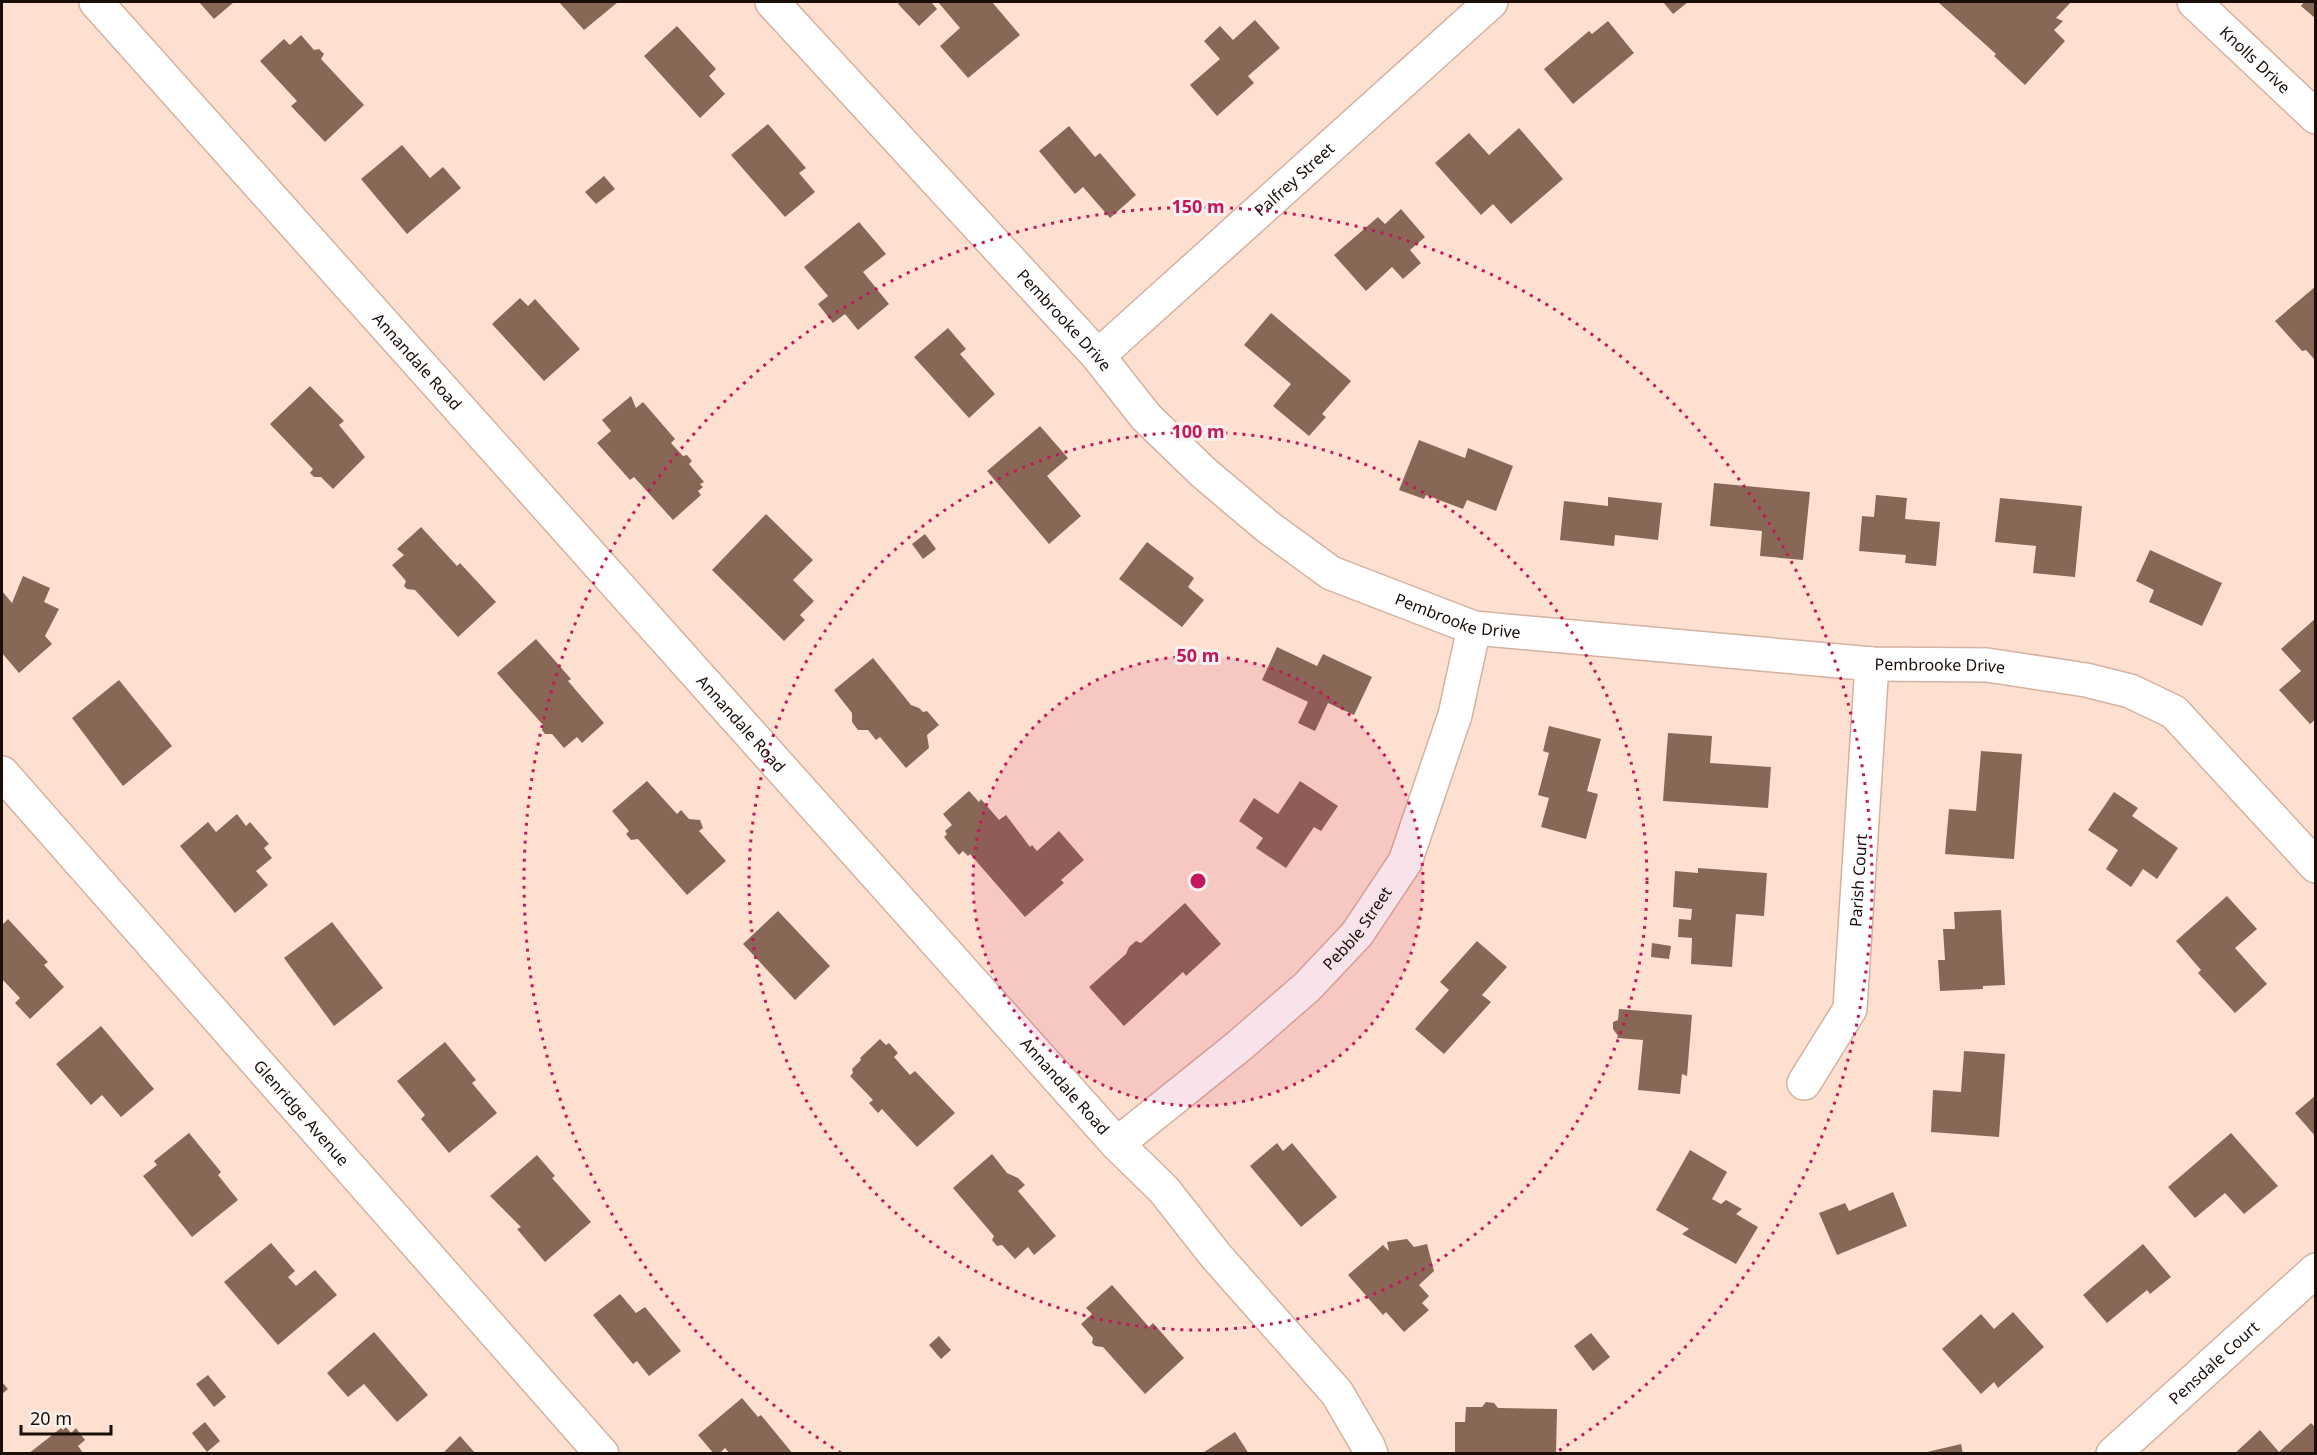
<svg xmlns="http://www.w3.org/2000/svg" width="2317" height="1455" font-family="'Noto Sans',sans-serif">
	<rect width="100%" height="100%" fill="#fee0d1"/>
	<g fill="#886757">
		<polygon points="199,2 234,2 214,19"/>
		<polygon points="559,2 618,2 584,30"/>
		<polygon points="901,2 931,2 937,9 919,26 898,4"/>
		<polygon points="938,2 992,2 1020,35 968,78 940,46 960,28"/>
		<polygon points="1663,2 1688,2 1673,14"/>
		<polygon points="1938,2 2071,2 2056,18 2063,21 2054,30 2065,41 2025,85 1994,56 1996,54"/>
		<polygon points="2304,2 2316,2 2316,19 2301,6"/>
		<polygon points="1255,20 1280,48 1248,76 1254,83 1217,116 1190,85 1220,59 1204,41 1220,26 1233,40"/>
		<polygon points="1608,21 1634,53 1573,104 1544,69 1589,31 1592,34"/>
		<polygon points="677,26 716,69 709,76 725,94 700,118 644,56"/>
		<polygon points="301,35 314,50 319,49 324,54 321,59 364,105 325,142 291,106 297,101 260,61 284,39 290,45"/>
		<polygon points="768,124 806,168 799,173 815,192 785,217 731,155"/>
		<polygon points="1069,126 1095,157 1100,153 1136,195 1110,218 1083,187 1075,194 1039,151"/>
		<polygon points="1519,128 1563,179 1511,224 1493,204 1481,215 1435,163 1469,133 1489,155"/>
		<polygon points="402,145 430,178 443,167 461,188 407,234 361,179"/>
		<polygon points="604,176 615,189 596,204 585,192"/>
		<polygon points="1401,209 1425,237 1410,250 1421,263 1403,279 1392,267 1366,291 1334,255 1378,217 1385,224"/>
		<polygon points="859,222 886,254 863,272 889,304 858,330 845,314 833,323 818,304 828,296 804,267"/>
		<polygon points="2316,286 2316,361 2306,350 2302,351 2275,321"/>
		<polygon points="520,298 528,306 535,299 580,349 544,381 492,324"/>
		<polygon points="1271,313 1351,381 1322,414 1326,417 1309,436 1273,406 1291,384 1244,345"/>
		<polygon points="948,328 966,349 960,354 995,394 969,418 914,357"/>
		<polygon points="310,386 344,421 339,425 365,457 333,489 321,477 314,477 310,473 313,469 270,424"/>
		<polygon points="631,396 636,408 643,402 675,439 671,443 683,456 687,455 692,461 689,464 704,482 700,484 703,487 698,491 701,495 673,520 634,477 630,480 597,443 611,431 602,420"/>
		<polygon points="1040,426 1068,458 1047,476 1081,516 1049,544 987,471"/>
		<polygon points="1419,440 1465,458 1468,448 1513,466 1496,511 1467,500 1463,509 1426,495 1424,499 1399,490"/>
		<polygon points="1714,483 1810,492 1803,560 1760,556 1762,531 1710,526"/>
		<polygon points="1876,495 1907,498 1905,519 1940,522 1936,566 1905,563 1906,555 1859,551 1862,516 1874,517"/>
		<polygon points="1608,497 1662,503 1658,540 1615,535 1614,546 1560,540 1564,501 1608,506"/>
		<polygon points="2000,498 2082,506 2075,577 2033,573 2036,546 1995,542"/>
		<polygon points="766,514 813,560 793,580 814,601 800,615 805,620 784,641 712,570"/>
		<polygon points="421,527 457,566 460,563 496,602 458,637 415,590 407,589 404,586 406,581 392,565 404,555 397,549"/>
		<polygon points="925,534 936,549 923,559 912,544"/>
		<polygon points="1147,542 1194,578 1188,587 1204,600 1182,627 1119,579"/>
		<polygon points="2150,550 2222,583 2202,626 2149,602 2154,590 2136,581"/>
		<polygon points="23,576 50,588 44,602 59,609 45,636 52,644 19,673 2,653 2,591 12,603"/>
		<polygon points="2316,618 2316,719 2310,724 2279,690 2301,671 2281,649"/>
		<polygon points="536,639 571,679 568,681 604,723 582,743 577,737 564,748 552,734 545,734 542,730 543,725 497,673"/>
		<polygon points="1277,647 1317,666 1323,654 1372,677 1354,715 1328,703 1315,731 1298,723 1308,702 1262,680"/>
		<polygon points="873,658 911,705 919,708 923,712 927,711 939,725 927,735 929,748 906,768 880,737 876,740 868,730 858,730 852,722 852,713 834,690"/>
		<polygon points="119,680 172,746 123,786 72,718"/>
		<polygon points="1549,726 1601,739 1587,791 1598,794 1586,839 1541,827 1549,798 1538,795 1549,753 1543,751"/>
		<polygon points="1668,733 1712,736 1710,763 1771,767 1768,808 1663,801"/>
		<polygon points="1981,751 2022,754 2014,859 1945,854 1949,809 1976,811"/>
		<polygon points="647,781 677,814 681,810 689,819 700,820 703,828 699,831 726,861 687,895 638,839 631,840 626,834 629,831 612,811"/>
		<polygon points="1300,781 1338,806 1321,831 1314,827 1286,868 1256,848 1263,838 1239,821 1254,798 1278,814"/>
		<polygon points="969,791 979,802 981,799 999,820 1006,815 1030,847 1032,845 1037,851 1059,831 1084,860 1061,880 1064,883 1025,917 970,854 968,856 963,851 959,855 944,837 947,834 945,831 952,825 943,814"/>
		<polygon points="2114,792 2138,808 2132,816 2178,848 2157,879 2143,869 2131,887 2106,869 2118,850 2088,830"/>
		<polygon points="237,814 246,826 250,822 269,844 264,848 272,858 256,871 268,885 235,913 180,846 208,822 216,832"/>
		<polygon points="1698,868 1767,873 1764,916 1736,914 1732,967 1691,964 1692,938 1678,937 1679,919 1691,920 1692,909 1673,907 1675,871 1698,873"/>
		<polygon points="2227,896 2257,929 2235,948 2267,984 2235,1013 2198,973 2201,970 2176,941"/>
		<polygon points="1185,903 1221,944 1186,976 1183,972 1124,1026 1089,987 1126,954 1129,947 1136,941 1141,943"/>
		<polygon points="2001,910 2005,985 1983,986 1983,989 1940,991 1938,960 1945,960 1943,929 1955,929 1954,912"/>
		<polygon points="778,911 830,966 795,1000 743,944"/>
		<polygon points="8,919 48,962 44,965 64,987 30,1019 15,1003 20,998 2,979 2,925"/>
		<polygon points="332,922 383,988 334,1026 284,958"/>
		<polygon points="1477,941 1507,967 1482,995 1491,1002 1444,1054 1415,1029 1449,990 1440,982"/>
		<polygon points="1652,943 1671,946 1669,959 1651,957"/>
		<polygon points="1619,1009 1692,1015 1687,1076 1682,1074 1680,1094 1638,1090 1643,1040 1617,1038 1618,1036 1613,1029 1613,1022 1618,1020"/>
		<polygon points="101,1026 154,1089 121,1117 102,1095 91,1105 56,1064"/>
		<polygon points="880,1039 886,1045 889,1043 898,1053 894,1057 910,1075 915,1071 955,1113 917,1147 882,1109 878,1113 869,1103 873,1100 850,1076 853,1073 852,1069 861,1060 860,1058"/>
		<polygon points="445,1042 476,1080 472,1083 497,1113 449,1153 421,1119 425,1115 397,1081"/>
		<polygon points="1964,1051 2005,1054 1999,1137 1931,1132 1933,1090 1961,1092"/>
		<polygon points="2316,1095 2316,1137 2295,1113"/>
		<polygon points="189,1133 221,1172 218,1175 238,1200 192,1237 143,1176 157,1165 154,1161"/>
		<polygon points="2231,1133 2278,1186 2244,1214 2225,1193 2195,1218 2168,1187"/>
		<polygon points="1277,1143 1283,1151 1292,1143 1337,1197 1301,1227 1250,1166"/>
		<polygon points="1690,1150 1727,1172 1712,1199 1721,1204 1726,1200 1742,1209 1736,1214 1758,1227 1736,1264 1682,1234 1689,1229 1656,1210"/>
		<polygon points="992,1154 1007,1173 1018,1178 1025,1185 1018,1191 1056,1236 1034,1255 1028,1247 1015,1259 1002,1245 997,1246 992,1240 994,1236 953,1188"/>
		<polygon points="537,1155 555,1176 552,1178 591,1222 545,1262 517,1229 521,1227 490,1196"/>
		<polygon points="1893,1192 1907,1226 1837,1255 1819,1213 1845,1203 1849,1211"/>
		<polygon points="1407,1239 1414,1247 1427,1244 1434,1271 1419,1285 1429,1296 1422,1303 1429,1310 1404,1332 1386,1312 1383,1315 1348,1275 1383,1245 1389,1251 1387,1242"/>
		<polygon points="271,1243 295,1271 288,1277 296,1286 315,1270 337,1295 278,1345 224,1282"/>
		<polygon points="2143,1244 2171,1277 2150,1294 2147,1290 2107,1323 2083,1295"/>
		<polygon points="1112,1285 1149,1327 1153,1323 1184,1358 1145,1394 1103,1347 1095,1346 1092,1343 1093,1338 1081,1324 1092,1314 1086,1308"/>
		<polygon points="620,1294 636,1313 645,1307 681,1351 649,1376 637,1361 633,1364 593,1315"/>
		<polygon points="2013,1312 2044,1347 1998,1388 1994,1382 1981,1394 1942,1349 1981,1314 1994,1329"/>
		<polygon points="374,1332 428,1395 397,1422 364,1384 348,1397 327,1373"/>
		<polygon points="1591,1333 1610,1357 1593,1371 1574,1346"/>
		<polygon points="939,1336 951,1350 941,1359 929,1345"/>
		<polygon points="208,1375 226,1397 214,1407 196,1384"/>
		<polygon points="2,1382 8,1389 2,1394"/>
		<polygon points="742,1398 758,1417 761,1415 793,1454 730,1454 725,1448 719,1454 714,1454 698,1435"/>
		<polygon points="1486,1402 1494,1403 1498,1408 1557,1409 1556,1454 1455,1452 1455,1422 1465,1422 1466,1407 1482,1407"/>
		<polygon points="205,1422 220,1441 207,1452 192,1433"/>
		<polygon points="2311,1423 2316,1428 2316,1454 2234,1454 2260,1430 2279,1452"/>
		<polygon points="66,1427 71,1433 76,1428 85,1440 78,1446 84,1454 28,1454 61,1428 63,1430"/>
		<polygon points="1235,1432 1249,1454 1201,1454"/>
		<polygon points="460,1436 476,1454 442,1454"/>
		<polygon points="1961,1444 1963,1454 1923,1454 1923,1453"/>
	</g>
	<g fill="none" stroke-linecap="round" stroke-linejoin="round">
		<defs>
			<g id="minor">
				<path id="s1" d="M 96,2 L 1117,1144 L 1164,1190 L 1216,1256 L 1337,1393 L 1368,1446 L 1371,1454"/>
				<path id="s2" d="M 772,2 L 1098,356 L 1146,417 L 1204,473 L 1268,527 L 1331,573 L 1474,628 L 1872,664 L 1987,665 L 2086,680 L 2130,691 L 2174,712 L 2316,866"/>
				<path id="s3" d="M 2194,2 L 2316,117"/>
				<path id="s4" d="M 1098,356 L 1491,2"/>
				<path id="s5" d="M 2,773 L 602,1454"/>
				<path id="s6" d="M 1804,1083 L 1850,1009 L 1872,664"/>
				<path id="s7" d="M 1117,1144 L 1239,1046 L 1307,987 L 1357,934 L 1405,862 L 1455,715 L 1474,628"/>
				<path id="s8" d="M 2113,1454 L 2316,1270"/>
			</g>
		</defs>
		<use href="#minor" stroke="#d5b19f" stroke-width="36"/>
		<use href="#minor" stroke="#fff" stroke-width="33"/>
	</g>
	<circle cx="1198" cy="881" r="225" fill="#c2185b" fill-opacity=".12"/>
	<g fill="none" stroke="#c2185b" stroke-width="3" stroke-dasharray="3 6">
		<circle cx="1198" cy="881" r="225"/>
		<circle cx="1198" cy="881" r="449"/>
		<path d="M841 1453A674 674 0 1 1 1555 1453"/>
	</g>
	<g text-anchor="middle" stroke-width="6" stroke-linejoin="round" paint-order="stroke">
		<g font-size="16" fill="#1a0e08" stroke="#faf2ee">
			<text dy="6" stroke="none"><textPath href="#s3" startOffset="84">Knolls Drive</textPath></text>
			<text dy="6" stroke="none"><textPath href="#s4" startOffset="264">Palfrey Street</textPath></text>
			<text dy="6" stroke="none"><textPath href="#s2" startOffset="432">Pembrooke Drive</textPath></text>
			<text dy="6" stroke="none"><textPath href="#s1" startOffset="482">Annandale Road</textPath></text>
			<text dy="6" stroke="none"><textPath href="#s2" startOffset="936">Pembrooke Drive</textPath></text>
			<text dy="6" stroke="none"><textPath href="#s2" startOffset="1422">Pembrooke Drive</textPath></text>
			<text dy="6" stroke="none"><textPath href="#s1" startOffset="968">Annandale Road</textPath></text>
			<text dy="6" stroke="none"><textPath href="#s6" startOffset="216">Parish Court</textPath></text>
			<text dy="6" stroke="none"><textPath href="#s7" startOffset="324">Pebble Street</textPath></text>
			<text dy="6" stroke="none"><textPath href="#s1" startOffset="1454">Annandale Road</textPath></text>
			<text dy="6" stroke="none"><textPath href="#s5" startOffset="453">Glenridge Avenue</textPath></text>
			<text dy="6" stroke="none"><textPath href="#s8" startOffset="136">Pensdale Court</textPath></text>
		</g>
	</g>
	<circle cx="1198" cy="881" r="9" fill="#c2185b" stroke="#faf2ee" stroke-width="3"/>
	<g font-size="18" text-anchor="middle" font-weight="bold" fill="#c2185b" stroke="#faf2ee" stroke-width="6" stroke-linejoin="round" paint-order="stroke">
		<text x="1198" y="213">150 m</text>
		<text x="1198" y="438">100 m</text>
		<text x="1198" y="662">50 m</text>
	</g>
	<rect width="2317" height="1455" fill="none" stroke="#1a0e08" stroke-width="6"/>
	<path d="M21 1425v9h90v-9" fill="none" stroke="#1a0e08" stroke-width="3"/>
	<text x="30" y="1425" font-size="18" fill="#1a0e08" stroke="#faf2ee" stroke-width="4.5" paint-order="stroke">20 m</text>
</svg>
